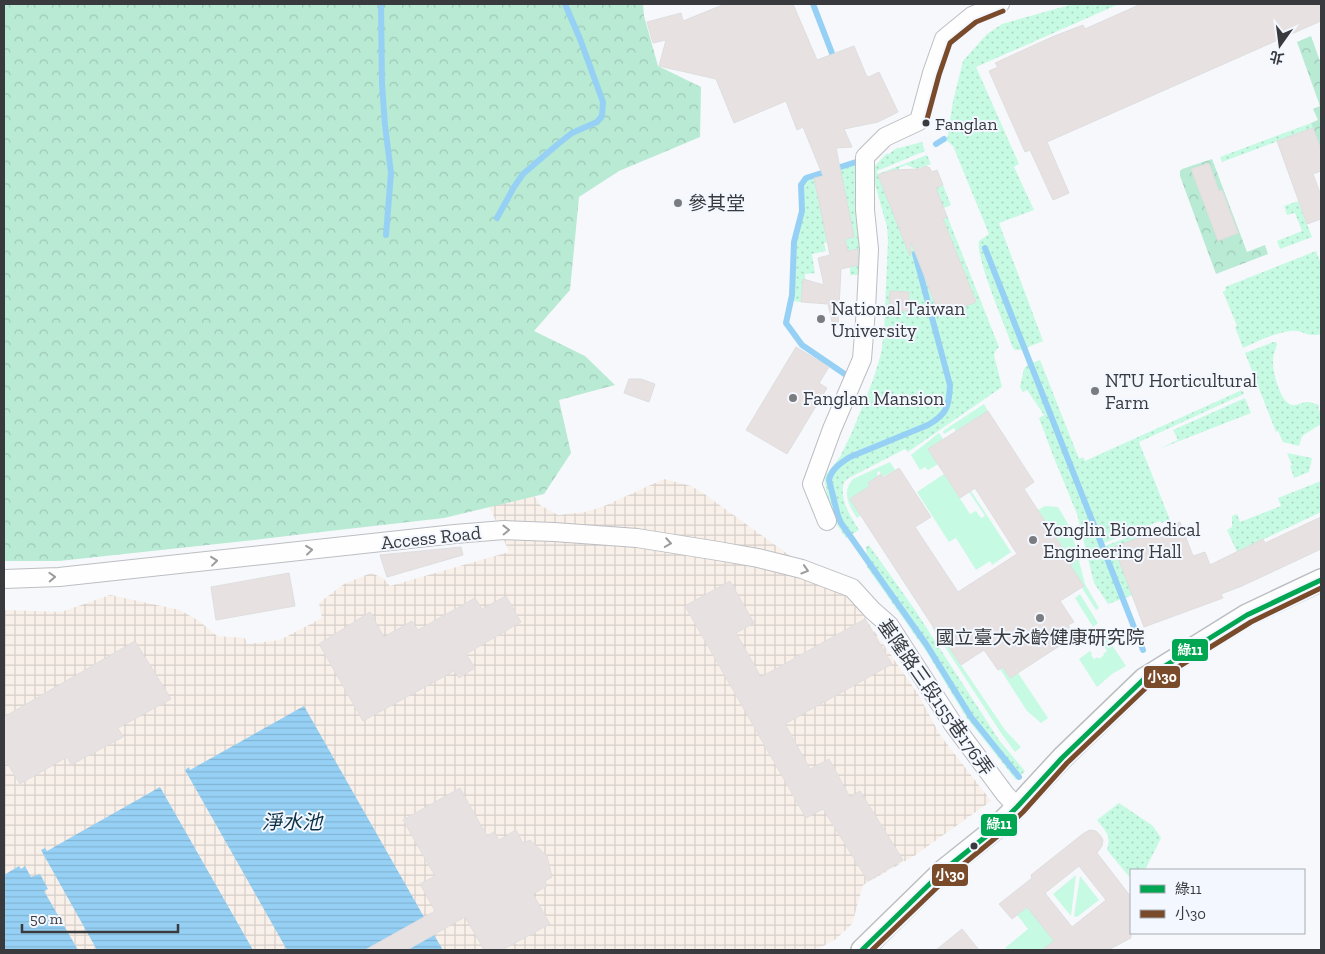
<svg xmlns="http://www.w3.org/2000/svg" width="1325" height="954" font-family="'Zilla Slab','Noto Sans TC',serif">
	<defs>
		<pattern id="industrial-grid" width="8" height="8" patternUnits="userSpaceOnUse" patternTransform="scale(1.25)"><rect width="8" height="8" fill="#f9f0e9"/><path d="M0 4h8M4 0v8" fill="none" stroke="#d6cfc9"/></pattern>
		<pattern id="grass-dots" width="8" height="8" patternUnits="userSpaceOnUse" patternTransform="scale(1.25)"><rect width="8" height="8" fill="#c7fae3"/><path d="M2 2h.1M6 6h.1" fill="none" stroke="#acd7c4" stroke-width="1.8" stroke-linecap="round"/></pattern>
		<pattern id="forest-crowns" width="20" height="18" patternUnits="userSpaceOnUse" patternTransform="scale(1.25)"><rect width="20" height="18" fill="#b8ead4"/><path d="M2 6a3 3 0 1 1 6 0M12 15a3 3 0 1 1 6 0" fill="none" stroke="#9fc9b7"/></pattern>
		<pattern id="water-rules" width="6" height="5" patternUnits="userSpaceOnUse" patternTransform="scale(1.25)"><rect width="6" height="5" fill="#96d1f5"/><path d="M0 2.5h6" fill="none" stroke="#82b4d3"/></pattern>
	</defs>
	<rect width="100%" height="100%" fill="#f6f8fc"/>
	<polygon fill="url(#industrial-grid)" points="664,479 691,486 703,493 854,602 918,694 940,735 991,801 914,856 863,885 852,924 836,939 816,950 4,950 4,610 61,612 110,595 180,610 199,621 217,636 245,638 247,644 280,640 322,618 319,603 344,584 371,573 383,578 390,586 509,552 489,505 532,492 540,505 558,515 585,512 602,507"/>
	<g fill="url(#grass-dots)">
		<path d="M 1073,4 L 1119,4 L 976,67 L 1019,164 L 1014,167 L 1034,210 L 999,223 L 1043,341 L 1021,350 L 1015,350 L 1013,348 C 1006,329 975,256 979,241 L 989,234 L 953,146 L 947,141 L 953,101 L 963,61 L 987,34 L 1002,24 Z"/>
		<polygon points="1311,123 1313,128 1222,162 1220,157"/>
		<path d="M 922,142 L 925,151 L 877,171 L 878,174 L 927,155 L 931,164 L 917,169 L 906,165 L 899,168 L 904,182 L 943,185 L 951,205 L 944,208 L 999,347 L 996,350 L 994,355 L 1002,387 L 908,452 L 905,449 L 849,478 L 844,482 C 839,500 850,515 859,530 L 846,538 L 835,522 L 828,501 L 824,477 L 840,457 L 852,432 L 873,380 L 881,354 L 884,331 L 888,240 L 887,227 L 871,170 L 886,154 L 889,154 L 895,149 Z"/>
		<polygon points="856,163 856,181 860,201 862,275 850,275 850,267 851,266 845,240 824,243 826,251 812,254 815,273 805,274 805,280 803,280 801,302 792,301 795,243 804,210 803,186 807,179"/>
		<polygon points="1298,201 1312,237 1280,249 1277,241 1302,231 1295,213 1287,215 1284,206"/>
		<path d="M 1316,251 L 1321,264 L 1321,334 C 1306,338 1303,329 1291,331 C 1274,333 1258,341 1243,348 L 1235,327 L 1237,326 L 1223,292 L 1226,290 L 1225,287 Z"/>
		<path d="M 1273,342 L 1276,342 L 1277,344 C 1276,349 1273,354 1273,359 C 1272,370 1280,403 1292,405 C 1297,406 1302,402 1307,402 C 1311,402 1315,404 1319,405 L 1318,409 L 1321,413 L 1321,424 L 1302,436 L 1299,446 L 1283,442 L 1278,431 L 1276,432 L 1245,353 Z"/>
		<polygon points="1040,360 1079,459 1083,457 1085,461 1242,390 1244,394 1139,442 1170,520 1161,523 1160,521 1104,543 1105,546 1152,528 1154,532 1133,595 1108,604 1094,583 1077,514 1054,458 1039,418 1044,415 1027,390 1023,392 1020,387 1024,369 1027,365"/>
		<polygon points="1245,398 1251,413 1159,449 1178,440 1173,430"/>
		<polygon points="1287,453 1312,458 1309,472 1294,478 1290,466 1292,465"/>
		<polygon points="1321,481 1321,512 1237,552 1227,530 1232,527 1232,516 1237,514 1240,522 1281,506 1278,498"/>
		<polygon points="869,545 915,610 999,740 1025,771 1016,780 966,717 926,651 867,567 866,547"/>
		<path d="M 1119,803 L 1153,826 L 1161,838 L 1145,870 L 1131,870 L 1131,879 L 1107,850 C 1112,835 1105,831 1097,820 Z"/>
	</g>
	<g fill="url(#forest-crowns)">
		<polygon points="4,4 643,4 644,16 658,66 701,87 700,137 619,171 579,197 570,290 534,331 585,356 615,385 559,400 571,453 544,494 444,518 312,533 254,540 59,561 4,561"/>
		<polygon points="1311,36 1321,64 1321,149 1311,123 1318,120 1313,109 1320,106 1297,42"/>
		<polygon points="1212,159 1247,252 1265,245 1268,254 1216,274 1180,176 1180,171 1182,169"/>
	</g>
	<g fill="#c7fae3">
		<polygon points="984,404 988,411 956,431 954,428 944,434 943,431"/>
		<polygon points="939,433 943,439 928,449 938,464 928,470 925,467 920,470 911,455"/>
		<path d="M 890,462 L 895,470 L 883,477 L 879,471 L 877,473 L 878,476 L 868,483 L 870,486 L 851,498 L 861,515 L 857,518 C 849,506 841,492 853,479 Z"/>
		<polygon points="944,474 970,514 976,511 981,518 985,516 969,492 971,491 1011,552 992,565 990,561 976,570 956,538 949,542 917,492"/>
		<polygon points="1045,506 1058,507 1068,524 1074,541 1085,584 1099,608 1096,610 1082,588 1083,586 1070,565 1073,563 1038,510"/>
		<polygon points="1080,594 1098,623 1093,627 1075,598"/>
		<polygon points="933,626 945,645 947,644 1005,730 1021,747 1015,752 1001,733 932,627"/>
		<polygon points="1108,639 1126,666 1112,674 1097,687 1079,659 1090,651 1092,654 1091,655 1094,659 1098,657 1099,659 1104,655 1103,654 1107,651 1104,646 1102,647 1100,644"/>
		<polygon points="1003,667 1010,678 1018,673 1048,718 1041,723 1027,711 1000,669"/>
		<polygon points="1076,875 1071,916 1053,894"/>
		<polygon points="1080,876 1099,900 1077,917 1074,916"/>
		<polygon points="1027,907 1063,934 1042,950 1007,950 1005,948 1028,929 1017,915"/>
	</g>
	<g fill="url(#water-rules)">
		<polygon points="304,706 424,917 365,950 287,950 185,770 189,767 190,770"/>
		<polygon points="160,787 253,950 97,950 41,850 45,848 47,851"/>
		<polygon points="19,866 21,869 25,866 31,877 40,874 48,889 44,891 78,950 4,950 4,875"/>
		<polygon points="434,935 443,950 407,950"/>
	</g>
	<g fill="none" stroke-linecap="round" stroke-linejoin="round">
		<g stroke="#96d1f5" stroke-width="6">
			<polyline points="381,4 382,84 385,125 391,173 386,235"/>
			<polyline points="813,4 835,61"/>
			<polyline points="936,144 944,139"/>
			<polyline points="497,218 514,187 523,174 558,144 572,133 597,122 602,116 603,102 580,39 565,4"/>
			<polyline points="985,248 1143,650"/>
			<path d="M 915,254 L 950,385 C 949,407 947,414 928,425 L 850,457 C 842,462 831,469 829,480 L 838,516 L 841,523 L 926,644 L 971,717 L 1019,777"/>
			<polyline points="849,377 802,345 786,323 792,295 794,242 802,211 801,185 806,178 856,162"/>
		</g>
	</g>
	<g fill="#e7e1e2" stroke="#dfdedf" fill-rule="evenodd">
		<polygon points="725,4 793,4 817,60 854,46 867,77 868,76 869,77 879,72 898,112 878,122 844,129 852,147 836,148 854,237 845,239 848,251 858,249 858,265 841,269 838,327 833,327 828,304 801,302 803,279 824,285 818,258 830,255 814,178 823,176 803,127 797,130 786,101 734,123 716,79 659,66 666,40 653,43 647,22 681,13 683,21"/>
		<polygon points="1141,4 1321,4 1321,21 1047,142 1069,193 1053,200 1030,150 1025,152 989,71 998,67 995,63 1052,37 1083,25 1085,29"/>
		<polygon points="1313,128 1321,149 1321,171 1313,174 1321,196 1321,219 1307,224 1277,141"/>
		<polygon points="1209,163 1219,191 1222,190 1238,233 1218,241 1191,169"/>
		<polygon points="927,166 928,168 929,167 932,172 937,170 943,185 936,188 947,217 943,219 976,302 940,316 911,242 910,256 878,175 893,170 919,169"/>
		<polygon points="890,291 909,292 908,311 889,310"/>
		<polygon points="796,347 829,367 819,383 827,388 787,454 746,430"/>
		<polygon points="629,379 641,379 655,384 649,402 624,393"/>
		<polygon points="988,411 1034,482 1024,489 1073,564 1070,565 1084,586 1060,601 1074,622 1068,625 1075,636 1010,678 1003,667 998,670 984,650 961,665 947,644 945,645 850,499 870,486 868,483 881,474 883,478 899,468 931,517 915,527 958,592 1017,554 975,488 960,498 928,449"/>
		<polygon points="1321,517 1321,549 1242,586 1221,594 1223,598 1144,627 1114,547 1180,522 1193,556 1205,552 1210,565 1263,539 1265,543"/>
		<polygon points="461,547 463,555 387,577 380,555"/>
		<polygon points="289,573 295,606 216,620 211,587"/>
		<polygon points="730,581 754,623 736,633 761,677 865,619 892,664 785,724 810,769 829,759 850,797 860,791 903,860 868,881 823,809 806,818 685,606"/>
		<polygon points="506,596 521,622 466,654 475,668 459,678 454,671 363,721 319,644 370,612 384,637 412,621 418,630 475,598 482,609"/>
		<polygon points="135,641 171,699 118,728 123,737 71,765 67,757 20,784 4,758 4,717"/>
		<polygon points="460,788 487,836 494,832 499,840 516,830 523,843 530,840 547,856 552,877 545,881 547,886 533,894 550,924 502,950 484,950 465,917 407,950 365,950 435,911 420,884 435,876 403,820"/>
		<path d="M 1090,830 L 1096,831 L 1100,835 L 1103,840 L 1102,846 L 1097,853 L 1131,897 L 1131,938 L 1108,950 L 1042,950 L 1054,941 L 1027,907 L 1012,919 L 999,904 L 1032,878 L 1031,875 L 1084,833 ZM 1079,866 L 1106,900 L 1072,927 L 1045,893 Z"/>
		<polygon points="962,929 979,950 936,950"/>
	</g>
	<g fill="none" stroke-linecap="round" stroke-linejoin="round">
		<defs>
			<g id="minor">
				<polyline points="827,521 812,484 832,429 862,359 866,309 869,249 865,210 865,157 885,137 919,121 932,73 944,39 972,16 1000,4"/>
				<polyline points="4,579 59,577 455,534 504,530 554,532 637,538 718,551 758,558 802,569 852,588 872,610 889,625 953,724 1005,794 1017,807"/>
			</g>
			<polyline id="tertiary" points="862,950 944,870 994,830 1017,807 1062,758 1144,679 1247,615 1321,580"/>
		</defs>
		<use href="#minor" stroke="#bcbec2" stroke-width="20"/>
		<use href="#tertiary" stroke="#bcbec2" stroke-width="24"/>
		<use href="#minor" stroke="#fefeff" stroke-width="18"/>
		<use href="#tertiary" stroke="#fefeff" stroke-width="21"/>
		<defs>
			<polyline id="bus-1" points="862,950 944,870 994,830 1017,807 1062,758 1144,679 1247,615 1321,580"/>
			<g id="bus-2">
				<polyline points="926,123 939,75 950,43 976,22 1003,11"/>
				<polyline points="872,950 949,876 999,835 1023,812 1067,763 1149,685 1251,622 1321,588"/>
			</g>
		</defs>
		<use href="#bus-1" stroke="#f3f7ff" stroke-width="9"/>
		<use href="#bus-2" stroke="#f3f7ff" stroke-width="9"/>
		<use href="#bus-1" stroke="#00a651" stroke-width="5"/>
		<use href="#bus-2" stroke="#7a4b2a" stroke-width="5"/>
	</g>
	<defs><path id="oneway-chevron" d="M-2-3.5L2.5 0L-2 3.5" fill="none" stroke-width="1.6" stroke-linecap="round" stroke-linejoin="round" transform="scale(1.25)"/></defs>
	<g stroke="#9b9c9e">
		<use href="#oneway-chevron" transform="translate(506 530) rotate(-1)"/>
		<use href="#oneway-chevron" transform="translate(668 543) rotate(9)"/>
		<use href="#oneway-chevron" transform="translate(309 550) rotate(-6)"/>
		<use href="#oneway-chevron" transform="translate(214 561) rotate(-6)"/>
		<use href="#oneway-chevron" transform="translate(805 570) rotate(17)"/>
		<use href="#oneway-chevron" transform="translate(52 577) rotate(-2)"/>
	</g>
	<g fill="#383a3d" stroke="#f3f7ff" stroke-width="2">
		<circle cx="926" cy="123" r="4.5"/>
		<circle cx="974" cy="846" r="4.5"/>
	</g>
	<g fill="#7a7c80" stroke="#f3f7ff" stroke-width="2">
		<circle cx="678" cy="203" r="5"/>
		<circle cx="821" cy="319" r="5"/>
		<circle cx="1095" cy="391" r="5"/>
		<circle cx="793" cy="398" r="5"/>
		<circle cx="1033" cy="540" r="5"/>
		<circle cx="1040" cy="618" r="5"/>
	</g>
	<g text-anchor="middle" stroke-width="4" stroke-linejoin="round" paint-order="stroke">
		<g font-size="18" fill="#383a3d" stroke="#f3f7ff" text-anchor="start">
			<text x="935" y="130">Fanglan</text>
		</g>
		<g font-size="19" fill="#383a3d" stroke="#f3f7ff" text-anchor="start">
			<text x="688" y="210">參其堂</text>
			<text x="831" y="315">National Taiwan<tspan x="831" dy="22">University</tspan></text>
			<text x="1105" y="387">NTU Horticultural<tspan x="1105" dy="22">Farm</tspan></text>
			<text x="803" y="405">Fanglan Mansion</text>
			<text x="1043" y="536">Yonglin Biomedical<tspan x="1043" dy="22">Engineering Hall</tspan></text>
			<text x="1040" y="644" text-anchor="middle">國立臺大永齡健康研究院</text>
		</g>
		<g font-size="19" fill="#383a3d" stroke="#f3f7ff">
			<text transform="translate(431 537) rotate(-6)" y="7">Access Road</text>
			<text transform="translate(936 697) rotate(55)" y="7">基隆路三段155巷176弄</text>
		</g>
		<g font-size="20" font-style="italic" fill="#0a3044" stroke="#f3f7ff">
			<text x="292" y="829">淨水池</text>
		</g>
	</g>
	<g stroke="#f3f7ff" stroke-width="2">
		<rect x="1171" y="638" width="38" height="24" rx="5" fill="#00a651"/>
		<rect x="1143" y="665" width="38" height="24" rx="5" fill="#7a4b2a"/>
		<rect x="980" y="813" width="38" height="24" rx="5" fill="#00a651"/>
		<rect x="931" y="863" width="38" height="24" rx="5" fill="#7a4b2a"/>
	</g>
	<g font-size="14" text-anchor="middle" font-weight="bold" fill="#fff">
		<text x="1190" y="655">綠11</text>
		<text x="1162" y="682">小30</text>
		<text x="999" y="829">綠11</text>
		<text x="950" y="880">小30</text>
	</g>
	<rect width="1325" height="954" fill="none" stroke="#383a3d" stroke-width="10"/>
	<rect x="1130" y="869" width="175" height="65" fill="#f3f7ff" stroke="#a8abb1"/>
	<rect x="1140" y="885" width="25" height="8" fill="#00a651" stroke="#a8abb1"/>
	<text x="1175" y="894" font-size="15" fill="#383a3d">綠11</text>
	<rect x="1140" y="910" width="25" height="8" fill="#7a4b2a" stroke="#a8abb1"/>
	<text x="1175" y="919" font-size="15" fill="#383a3d">小30</text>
	<g transform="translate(1280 45) rotate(194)" stroke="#f3f7ff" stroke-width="4" paint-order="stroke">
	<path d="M0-4L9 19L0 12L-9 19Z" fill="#383a3d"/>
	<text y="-8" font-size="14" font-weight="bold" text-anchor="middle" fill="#383a3d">北</text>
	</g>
	<path d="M22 924v8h156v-8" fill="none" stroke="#383a3d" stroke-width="2.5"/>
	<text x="30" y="924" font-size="15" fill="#383a3d" stroke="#f3f7ff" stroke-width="4" paint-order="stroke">50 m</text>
</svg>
